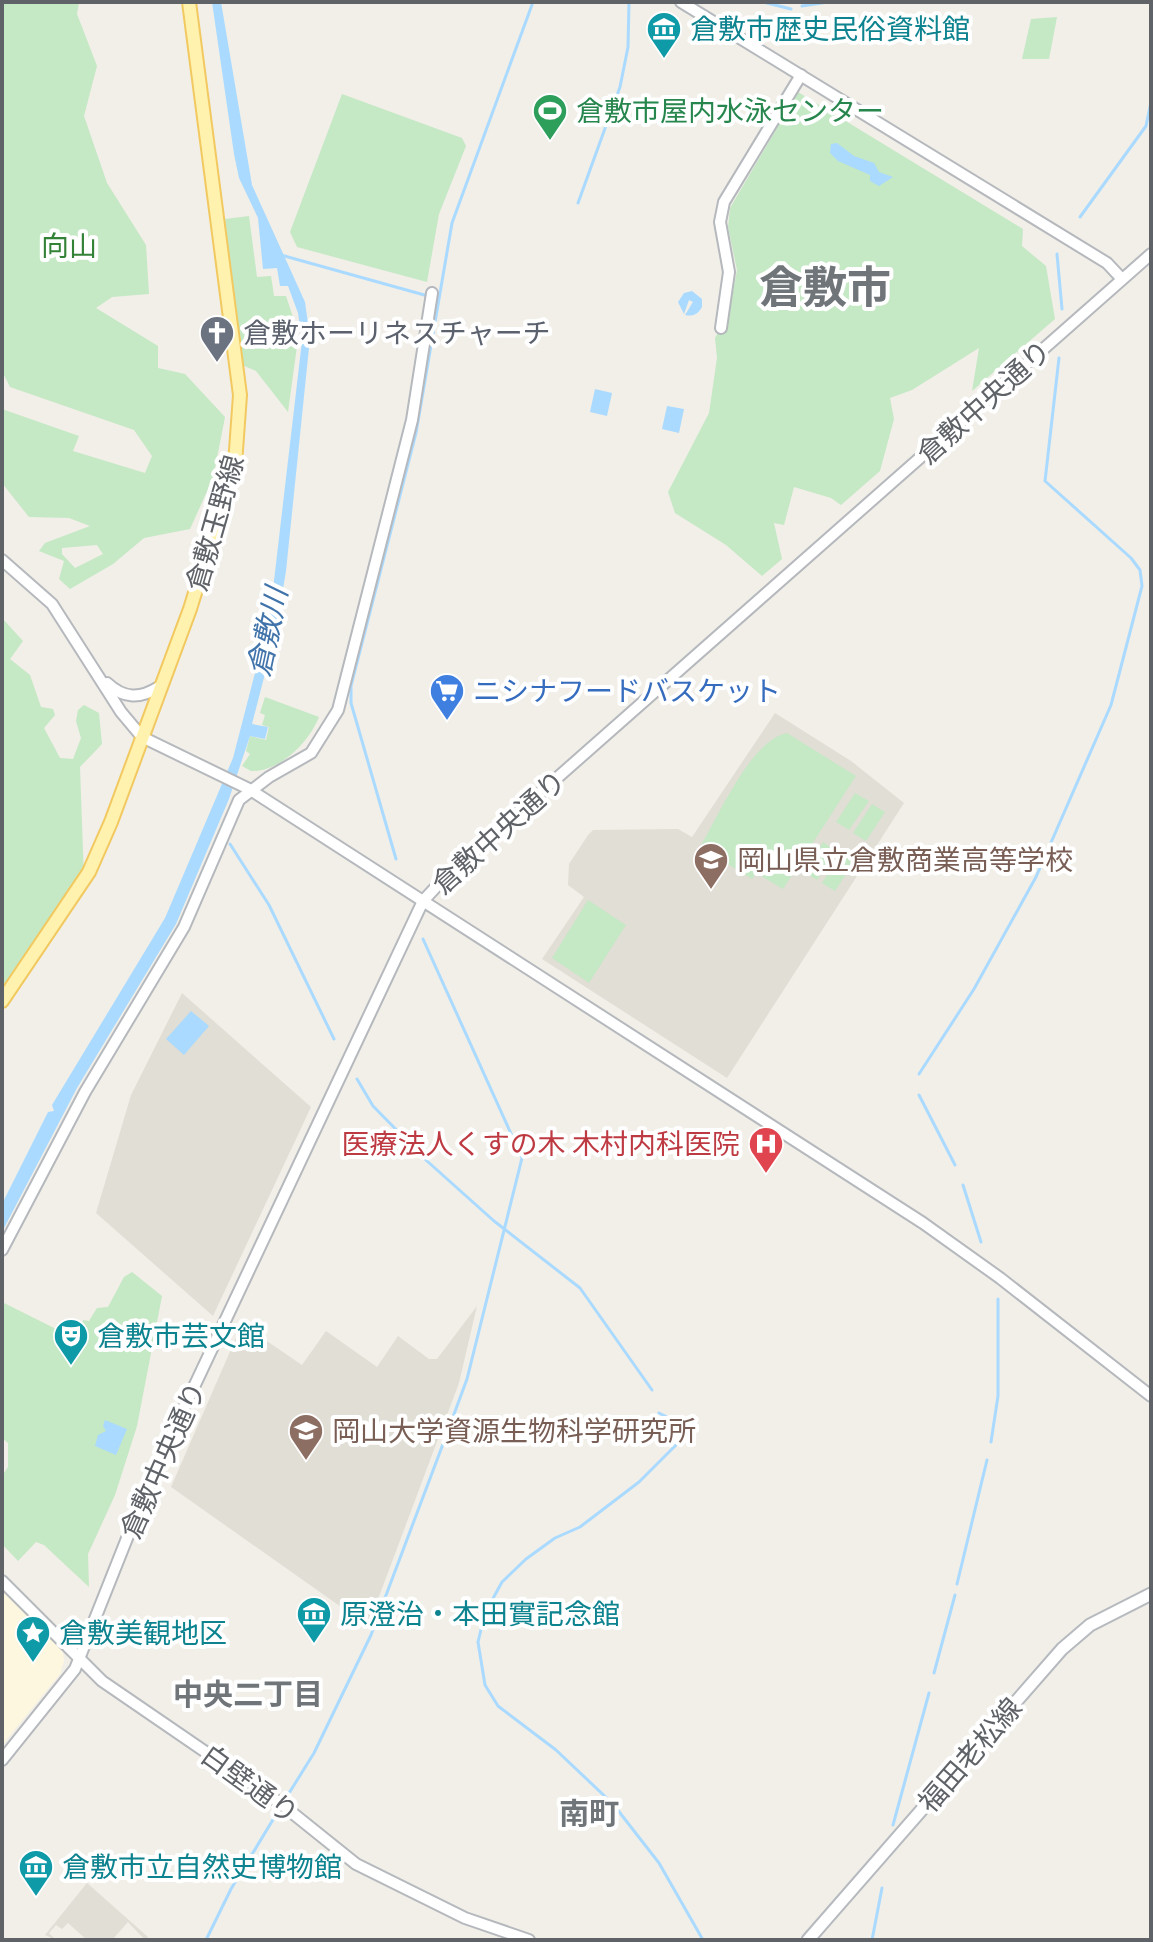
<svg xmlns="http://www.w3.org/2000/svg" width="1153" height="1942" font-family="Overpass,'Noto Sans JP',sans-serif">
	<rect width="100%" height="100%" fill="#f1efe8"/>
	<polygon fill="#fef7e0" points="2,1587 53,1639 63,1651 64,1661 60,1674 2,1745"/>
	<g fill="#e1ded6">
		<polygon points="775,713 851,761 904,803 727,1078 542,959 584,897 568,885 569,864 588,835 593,830 678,829 692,837"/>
		<polygon points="182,993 311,1107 213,1316 96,1213 131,1095"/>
		<polygon points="477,1306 459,1383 368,1626 171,1487 242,1324 302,1365 326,1331 377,1367 398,1336 429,1359 437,1359"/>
		<polygon points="87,1883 148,1937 145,1940 128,1922 112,1940 87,1940 68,1923 62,1929 56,1925 49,1933 56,1940 45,1935"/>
	</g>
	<g fill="#c5e8c5" fill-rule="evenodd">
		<path d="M 2,2 L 79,2 L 77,14 L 97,66 L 84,116 L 107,183 L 146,245 L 149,294 L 112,297 L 96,308 L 158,346 L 158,368 L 185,374 L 225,417 L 213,478 L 190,529 L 144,538 L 113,564 L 70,589 L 59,579 L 64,561 L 39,551 L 45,543 L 90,526 L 69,518 L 29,517 L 2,483 L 2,409 L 79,436 L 73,451 L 145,473 L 152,456 L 134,430 L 10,387 L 2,371 ZM 97,545 L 103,554 L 75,568 L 62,554 L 62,548 Z"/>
		<polygon points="1057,17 1049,59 1022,59 1031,19"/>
		<polygon points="798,92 1023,229 1022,246 1046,266 1055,319 972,391 979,348 912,390 890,398 894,419 880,471 841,505 831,498 794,487 784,525 774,523 782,559 762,576 726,545 675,513 668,492 709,413 717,358 715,338 729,313 737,270 728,227 730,208"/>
		<polygon points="342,94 462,138 466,146 439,214 427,282 297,247 290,232"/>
		<polygon points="249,216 257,277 271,276 274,296 286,296 296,326 297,346 288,412 256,371 242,365 225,219"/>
		<polygon points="2,618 23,641 10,659 30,675 41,707 53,709 55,715 44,728 60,758 73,759 81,738 76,721 78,710 84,705 99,713 102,744 80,767 84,879 2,987"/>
		<path d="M 265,697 L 319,717 C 309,742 280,772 251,771 L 242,766 L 250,754 L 246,751 L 250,736 L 266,740 L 269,727 L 262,725 L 265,715 L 260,713 Z"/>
		<path d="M 787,733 L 856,776 L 783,889 L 756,873 L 752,879 L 700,847 C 719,815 751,740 787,733 Z"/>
		<polygon points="855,793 869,801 849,830 836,822"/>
		<polygon points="872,804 885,812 866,841 853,833"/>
		<polygon points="823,842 836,851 817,880 804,872"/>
		<polygon points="841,854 854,862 835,891 822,883"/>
		<polygon points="588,900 626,925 589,983 552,958"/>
		<polygon points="132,1272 162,1296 137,1426 115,1495 88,1554 89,1587 44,1545 36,1542 18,1561 2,1544 2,1476 8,1467 8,1443 2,1438 2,1302 62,1332 81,1330 83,1320 89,1321 97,1308 108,1307 124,1277"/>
	</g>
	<g fill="#aadaff">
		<polygon points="212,2 221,2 252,185 305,302 310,338 286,571 276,631 252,724 268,727 265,739 250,736 229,799 176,924 77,1088 2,1232 2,1204 48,1112 54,1111 52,1105 165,918 233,758 270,615 302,341 298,313 288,286 280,286 277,268 263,269 258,218 239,178 234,154"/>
		<polygon points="837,143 854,156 874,163 879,172 893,177 879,186 870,181 870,175 838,161 830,153 831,144"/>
		<path d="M 692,291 L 702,299 L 702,307 C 698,314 693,317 685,315 L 693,302 L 689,300 L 684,314 L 678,302 L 684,293 Z"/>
		<polygon points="595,389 612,393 607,416 590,412"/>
		<polygon points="667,406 684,409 679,433 662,429"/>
		<polygon points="191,1011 209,1026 184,1055 166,1039"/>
		<polygon points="105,1420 127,1429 116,1455 95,1446 98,1435 106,1431 103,1426"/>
	</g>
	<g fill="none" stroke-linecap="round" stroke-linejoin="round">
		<g stroke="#aadaff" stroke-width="3">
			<polyline points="763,2 791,9"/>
			<polyline points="802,6 828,2"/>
			<polyline points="578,203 620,87 628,47 629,2"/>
			<polyline points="1080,217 1146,126 1151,102"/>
			<polyline points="1057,254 1062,309"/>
			<polyline points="281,255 428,296"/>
			<polyline points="230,844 269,905 334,1039"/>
			<polyline points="396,859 351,703 351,686 416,433 452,223 533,2"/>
			<polyline points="919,1074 974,989 1036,877 1111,705 1142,586 1140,570 1131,558 1045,481 1059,358"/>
			<polyline points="357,1079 373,1106 427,1161 494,1221 580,1288 652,1390"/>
			<polyline points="919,1095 955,1165"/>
			<polyline points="963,1185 981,1242"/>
			<polyline points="659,1413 687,1427 688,1433 639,1482 580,1527 555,1538 526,1559 502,1582 485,1613 478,1642 485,1685 498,1706 556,1750 613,1804 659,1863 703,1940"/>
			<polyline points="991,1442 998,1396 998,1299"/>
			<polyline points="957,1584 987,1460"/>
			<polyline points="934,1673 955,1595"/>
			<polyline points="286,1798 314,1753 371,1635 440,1452 467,1379 522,1158 423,939"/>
			<polyline points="893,1825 929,1693"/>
			<polyline points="206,1940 231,1889 277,1813"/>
			<polyline points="872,1940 882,1888"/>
		</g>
		<defs>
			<g id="tertiary">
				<polyline points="681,2 1107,263 1122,279"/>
				<polyline points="721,328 729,272 720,222 724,202 801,75"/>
				<polyline points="2,560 52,604 121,712 142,737 249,789 923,1223 1000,1278 1151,1396"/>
				<path d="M 107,683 C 124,699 140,699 159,687"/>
				<polyline points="2,1250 85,1092 184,927 239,800 269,777 311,753 338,710 412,420 432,293"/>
				<polyline points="2,1581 102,1681 280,1803 356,1864 465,1918 529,1940"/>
				<polyline points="2,1760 75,1669 151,1478 423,901 447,875 1151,254"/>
			</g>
			<polyline id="secondary" points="808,1940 1062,1649 1090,1625 1151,1594"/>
			<polyline id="primary" points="2,1001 89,872 111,822 190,609 235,464 240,395 189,2"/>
		</defs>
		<use href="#tertiary" stroke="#b5b8bc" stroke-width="14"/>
		<use href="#secondary" stroke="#b6babf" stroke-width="15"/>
		<use href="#primary" stroke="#f2c960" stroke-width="16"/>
		<use href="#tertiary" stroke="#fff" stroke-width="10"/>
		<use href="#secondary" stroke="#fff" stroke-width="11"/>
		<use href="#primary" stroke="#fff2af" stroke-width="12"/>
	</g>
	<defs>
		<symbol id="museum-pin" viewBox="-11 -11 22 30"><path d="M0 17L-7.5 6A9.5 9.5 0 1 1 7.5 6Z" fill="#0f9aa8" stroke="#fff"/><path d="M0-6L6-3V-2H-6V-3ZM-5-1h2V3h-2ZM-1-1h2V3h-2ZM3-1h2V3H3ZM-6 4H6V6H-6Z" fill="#fff"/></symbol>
		<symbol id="stadium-pin" viewBox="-11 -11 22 30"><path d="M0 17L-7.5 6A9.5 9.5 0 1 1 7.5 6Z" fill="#2e9e5b" stroke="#fff"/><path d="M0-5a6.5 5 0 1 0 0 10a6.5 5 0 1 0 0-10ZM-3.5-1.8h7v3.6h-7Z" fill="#fff"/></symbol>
		<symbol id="church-pin" viewBox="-11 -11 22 30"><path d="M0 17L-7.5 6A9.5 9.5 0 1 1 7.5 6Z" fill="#6b7280" stroke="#fff"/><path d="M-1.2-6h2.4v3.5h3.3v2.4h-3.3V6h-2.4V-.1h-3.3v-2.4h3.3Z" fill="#fff"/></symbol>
		<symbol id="supermarket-pin" viewBox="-11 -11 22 30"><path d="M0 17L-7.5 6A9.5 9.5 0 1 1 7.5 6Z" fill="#3f7fe0" stroke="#fff"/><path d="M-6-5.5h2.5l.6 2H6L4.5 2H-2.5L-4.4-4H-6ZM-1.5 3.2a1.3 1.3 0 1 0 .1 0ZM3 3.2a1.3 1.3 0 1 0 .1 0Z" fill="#fff"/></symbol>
		<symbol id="school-pin" viewBox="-11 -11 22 30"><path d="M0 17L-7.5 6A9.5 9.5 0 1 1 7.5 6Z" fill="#8d6e63" stroke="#fff"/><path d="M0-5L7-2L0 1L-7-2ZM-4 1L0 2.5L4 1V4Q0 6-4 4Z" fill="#fff"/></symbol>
		<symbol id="hospital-pin" viewBox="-11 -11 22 30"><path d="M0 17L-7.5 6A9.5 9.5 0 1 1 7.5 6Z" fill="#e0444e" stroke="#fff"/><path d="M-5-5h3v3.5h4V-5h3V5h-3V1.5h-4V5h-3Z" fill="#fff"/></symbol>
		<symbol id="theatre-pin" viewBox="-11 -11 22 30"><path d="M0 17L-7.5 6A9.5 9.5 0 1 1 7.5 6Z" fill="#0f9aa8" stroke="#fff"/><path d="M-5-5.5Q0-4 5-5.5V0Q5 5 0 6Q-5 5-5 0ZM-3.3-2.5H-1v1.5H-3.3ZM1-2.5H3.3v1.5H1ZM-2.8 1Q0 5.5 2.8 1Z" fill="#fff"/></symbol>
		<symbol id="university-pin" viewBox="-11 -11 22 30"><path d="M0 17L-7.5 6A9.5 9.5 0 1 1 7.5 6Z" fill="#8d6e63" stroke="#fff"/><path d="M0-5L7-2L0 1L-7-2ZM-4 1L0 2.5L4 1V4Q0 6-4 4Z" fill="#fff"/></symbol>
		<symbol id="sight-pin" viewBox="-11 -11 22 30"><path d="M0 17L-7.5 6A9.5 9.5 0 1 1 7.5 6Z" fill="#0f9aa8" stroke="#fff"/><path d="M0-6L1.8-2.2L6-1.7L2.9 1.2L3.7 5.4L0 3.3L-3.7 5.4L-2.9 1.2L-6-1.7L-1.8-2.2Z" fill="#fff"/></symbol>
	</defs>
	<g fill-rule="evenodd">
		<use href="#museum-pin" x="644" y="9" width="40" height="54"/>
		<use href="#stadium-pin" x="530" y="91" width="40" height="54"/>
		<use href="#church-pin" x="197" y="313" width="40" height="54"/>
		<use href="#supermarket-pin" x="427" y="671" width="40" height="54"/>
		<use href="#school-pin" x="691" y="840" width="40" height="54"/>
		<use href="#hospital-pin" x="746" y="1124" width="40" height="54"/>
		<use href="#theatre-pin" x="51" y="1316" width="40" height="54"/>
		<use href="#university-pin" x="286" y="1411" width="40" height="54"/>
		<use href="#museum-pin" x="294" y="1594" width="40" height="54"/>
		<use href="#sight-pin" x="13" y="1613" width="40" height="54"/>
		<use href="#museum-pin" x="16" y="1847" width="40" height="54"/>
	</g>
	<g text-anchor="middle" stroke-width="8" stroke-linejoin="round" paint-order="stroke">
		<g font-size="28" fill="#0d838f" stroke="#fff" text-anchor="start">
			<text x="690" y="39">倉敷市歴史民俗資料館</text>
			<text x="97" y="1346">倉敷市芸文館</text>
			<text x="340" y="1624">原澄治・本田實記念館</text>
			<text x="59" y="1643">倉敷美観地区</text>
			<text x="62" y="1877">倉敷市立自然史博物館</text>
		</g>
		<g font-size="28" fill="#27864d" stroke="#fff" text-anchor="start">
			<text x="576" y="121">倉敷市屋内水泳センター</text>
		</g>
		<g font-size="28" fill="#348238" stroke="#fff">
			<text x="69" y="256">向山</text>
		</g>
		<g font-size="28" fill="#5b616d" stroke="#fff" text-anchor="start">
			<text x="243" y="343">倉敷ホーリネスチャーチ</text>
		</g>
		<g font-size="28" fill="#5f6368" stroke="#fff">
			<text transform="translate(984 402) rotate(-42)" y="10">倉敷中央通り</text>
			<text transform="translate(215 523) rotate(-74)" y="10">倉敷玉野線</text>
			<text transform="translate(499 832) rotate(-42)" y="10">倉敷中央通り</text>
			<text transform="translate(163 1460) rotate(-66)" y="10">倉敷中央通り</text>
			<text transform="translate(970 1755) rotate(-49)" y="10">福田老松線</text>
			<text transform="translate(250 1784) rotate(36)" y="10">白壁通り</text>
		</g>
		<g font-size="28" fill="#366cbe" stroke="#fff" text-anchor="start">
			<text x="473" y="701">ニシナフードバスケット</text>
		</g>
		<g font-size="28" fill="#785e54" stroke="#fff" text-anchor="start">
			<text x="737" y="870">岡山県立倉敷商業高等学校</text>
			<text x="332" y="1441">岡山大学資源生物科学研究所</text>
		</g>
		<g font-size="28" fill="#be3a42" stroke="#fff" text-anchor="end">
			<text x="740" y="1154">医療法人くすの木 木村内科医院</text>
		</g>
		<g font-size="30" font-style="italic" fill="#4174aa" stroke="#fff">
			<text transform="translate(268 632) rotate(-78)" y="10">倉敷川</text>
		</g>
		<g font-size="30" font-weight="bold" fill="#70757a" stroke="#fff">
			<text x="248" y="1705">中央二丁目</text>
			<text x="589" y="1824">南町</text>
		</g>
		<g font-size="44" font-weight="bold" fill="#70757a" stroke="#fff">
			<text x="825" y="303">倉敷市</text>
		</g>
	</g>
	<rect width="1153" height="1942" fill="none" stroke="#5f6368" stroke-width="8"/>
</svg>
